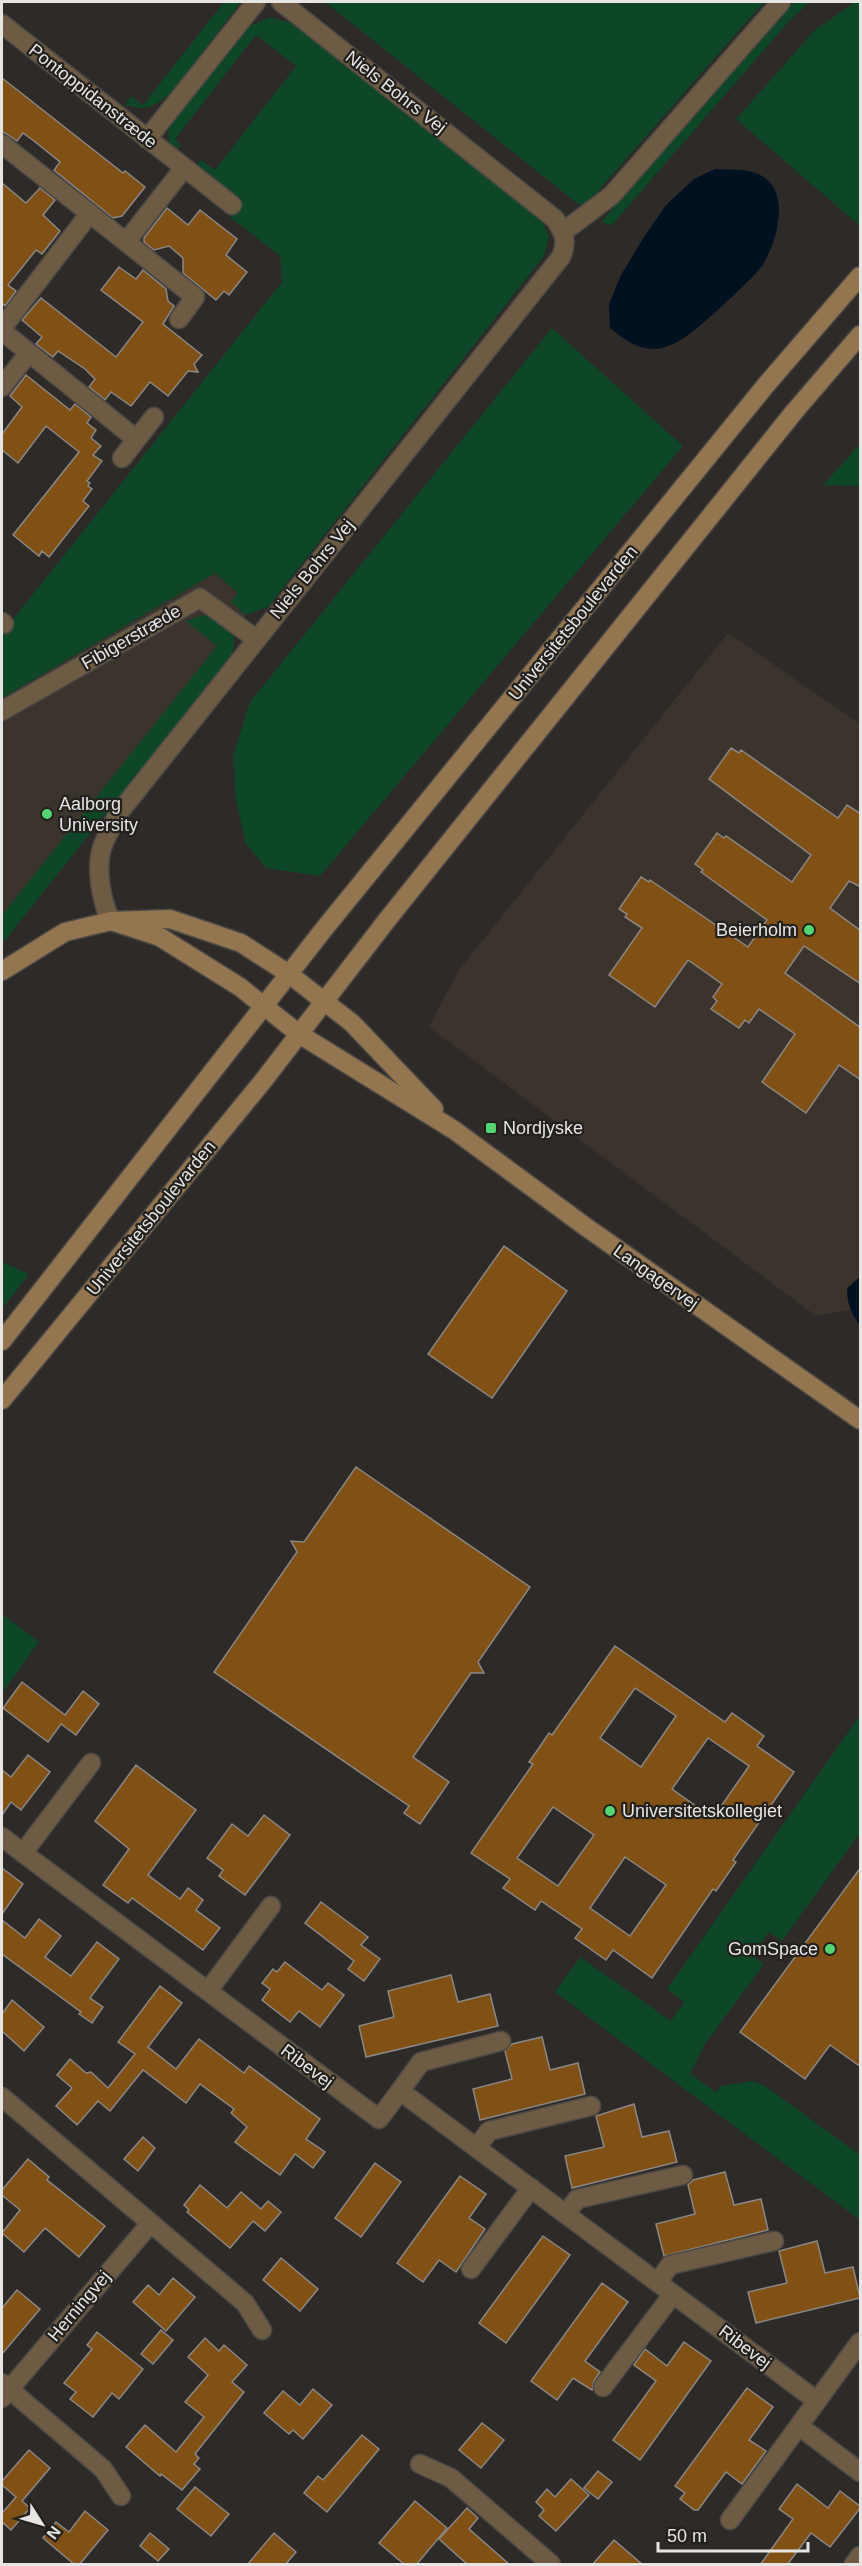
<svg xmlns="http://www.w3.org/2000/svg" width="862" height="2566" font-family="Helvetica,sans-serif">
	<rect width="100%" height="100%" fill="#2d2a28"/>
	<g fill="#3b342d">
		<polygon points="215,573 238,593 232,602 246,615 2,930 2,698"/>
		<polygon points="728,633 860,724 860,1308 816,1316 429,1027 458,971"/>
	</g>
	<g fill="#0d4727">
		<path d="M 224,2 L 241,2 L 171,93 C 154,107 147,111 125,105 L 131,96 L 143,105 Z"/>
		<polygon points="325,2 764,2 583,208"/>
		<polygon points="795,2 810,2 791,19 612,225 601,222"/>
		<polygon points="855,2 860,2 860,226 736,119 815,30"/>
		<polygon points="270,17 291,23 541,218 549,237 544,256 268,607 246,615 231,602 238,593 215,573 2,698 2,633 282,282 280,256 230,217 240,202 196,166 201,160 215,170 296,66 256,35 175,139 181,145 177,150 169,143 168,129 248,27"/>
		<polygon points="552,328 683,446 320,876 266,868 246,844 236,801 233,756 250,702"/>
		<polygon points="860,444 860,486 823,485"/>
		<path d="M 204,615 C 229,621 239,628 232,655 L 2,944 L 2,915 L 217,646 L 186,621 Z"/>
		<polygon points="2,1262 29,1274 2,1309"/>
		<polygon points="2,1614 39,1642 2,1693"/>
		<polygon points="858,1718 860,1720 860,1833 782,1941 769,1932 752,1955 764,1964 705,2044 690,2074 716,2092 721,2086 753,2081 765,2086 860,2155 860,2220 555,1992 580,1957 671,2021 684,2002 667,1989"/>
	</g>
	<g fill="#02111f">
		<path d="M 715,169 C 729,170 747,168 760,175 C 792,191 777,242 762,266 C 755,277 693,334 681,340 C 674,344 662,349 655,349 C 637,349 623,339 610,328 L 609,304 L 621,275 L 644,237 L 666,205 L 694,179 Z"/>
		<path d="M 860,1277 L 860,1326 C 851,1313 847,1304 847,1288 Z"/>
	</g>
	<g fill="#805015" stroke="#8a8784" stroke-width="1.5" fill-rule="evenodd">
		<polygon points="2,78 123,173 125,171 145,187 122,216 113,218 54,170 60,162 34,141 23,133 17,141 2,131"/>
		<polygon points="2,183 26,203 40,188 55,200 43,215 60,231 42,254 36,250 8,285 16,291 5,306 2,303"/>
		<polygon points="167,208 188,225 200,210 237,239 226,255 247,272 229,295 224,291 216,300 183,273 183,258 169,246 154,250 144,242 144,238"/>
		<polygon points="119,267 136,279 143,270 166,289 168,301 174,306 163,324 202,355 194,364 198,372 188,371 168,396 150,382 131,406 111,392 105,400 89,387 95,379 85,369 58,351 53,357 36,344 42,337 22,320 41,298 116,357 143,322 101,290"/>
		<polygon points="26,375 70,410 75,404 91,417 87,423 96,430 91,438 101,446 93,455 102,461 87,481 90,483 88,486 92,489 83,501 89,506 49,557 42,551 39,556 13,535 79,452 46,426 18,463 2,450 2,434 22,407 10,396"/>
		<polygon points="731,748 739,753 741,750 838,818 847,805 861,814 861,887 849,881 830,908 861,931 861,984 804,946 785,973 861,1028 861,1080 839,1065 806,1113 762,1082 795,1034 759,1009 749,1023 745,1020 739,1028 711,1009 717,1001 713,997 722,984 688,960 655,1007 609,975 642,928 625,917 627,914 619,909 641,877 649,882 650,880 748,947 767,920 701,872 703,870 695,864 717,833 724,838 726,836 792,882 811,855 709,779"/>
		<polygon points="504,1246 567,1291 492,1398 428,1354"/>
		<polygon points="356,1467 530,1587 478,1662 484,1673 471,1673 413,1757 449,1782 420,1824 404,1813 409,1806 214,1672 297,1552 291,1541 304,1542"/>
		<path d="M 615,1646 L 725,1722 L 732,1713 L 764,1736 L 757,1746 L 794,1772 L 733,1860 L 736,1862 L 716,1891 L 713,1889 L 652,1978 L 613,1950 L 606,1960 L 575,1938 L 582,1929 L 541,1901 L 535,1910 L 503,1888 L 510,1879 L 471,1853 L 533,1764 L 529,1762 L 539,1748 L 549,1733 L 552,1735 ZM 635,1688 L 676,1716 L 641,1767 L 600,1738 ZM 708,1738 L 749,1766 L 713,1818 L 672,1789 ZM 553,1807 L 594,1835 L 558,1886 L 517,1858 ZM 625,1857 L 666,1885 L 630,1936 L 590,1908 Z"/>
		<polygon points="22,1682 65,1715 83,1691 99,1704 76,1735 61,1724 48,1742 3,1708"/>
		<polygon points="28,1755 50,1772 21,1810 11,1802 2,1815 2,1770 11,1777"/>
		<polygon points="136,1765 196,1810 148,1875 180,1899 188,1888 203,1900 196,1910 220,1928 203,1950 132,1898 128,1903 103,1885 129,1849 95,1821"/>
		<polygon points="264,1815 290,1835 245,1895 219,1876 223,1870 207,1858 232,1824 248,1836"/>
		<polygon points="861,1867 861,2067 830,2045 805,2079 740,2032"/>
		<polygon points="2,1868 23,1884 2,1914"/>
		<polygon points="321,1902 368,1937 361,1945 380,1959 364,1981 348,1969 354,1961 305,1923"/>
		<polygon points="39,1919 61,1936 45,1957 71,1976 97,1942 119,1959 90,1998 103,2007 92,2023 79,2014 81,2012 2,1954 2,1920 25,1938"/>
		<polygon points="285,1962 322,1990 328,1983 344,1995 320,2027 299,2011 290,2022 262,2000 270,1989 262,1983 273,1969 277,1972"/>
		<polygon points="451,1975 458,2002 490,1994 498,2026 366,2057 359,2026 394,2017 388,1991"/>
		<polygon points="160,1986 182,2003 148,2047 176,2069 199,2039 244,2073 249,2066 320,2119 306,2139 325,2152 313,2168 295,2154 280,2175 244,2149 235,2142 247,2127 231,2113 234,2109 200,2084 186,2103 143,2070 110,2111 98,2101 77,2125 56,2106 72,2088 57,2075 70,2059 86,2073 91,2072 108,2088 135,2054 118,2042"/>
		<polygon points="12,2000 44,2027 24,2051 2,2031 2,2014"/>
		<polygon points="542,2037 550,2070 578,2063 585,2094 480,2120 473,2089 512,2079 505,2051 512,2044"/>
		<polygon points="634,2104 642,2137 669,2131 677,2162 572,2188 565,2156 604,2147 596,2116"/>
		<polygon points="143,2137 155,2148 138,2171 124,2159"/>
		<polygon points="28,2159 49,2177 47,2180 105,2226 79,2257 45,2228 24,2252 2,2233 20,2210 2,2195 2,2190"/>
		<polygon points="375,2163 401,2182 361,2237 335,2218"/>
		<polygon points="725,2172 734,2205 761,2199 768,2230 664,2256 656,2224 695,2214 688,2185 693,2180"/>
		<polygon points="460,2176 486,2194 469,2218 485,2229 456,2272 439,2260 423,2282 397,2263"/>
		<polygon points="200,2185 227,2208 241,2192 261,2209 268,2201 281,2212 265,2231 253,2221 230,2248 187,2212 189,2210 184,2205"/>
		<polygon points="543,2236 570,2255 506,2343 479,2323"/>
		<polygon points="817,2241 825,2273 853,2267 860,2298 756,2323 748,2292 787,2283 779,2251"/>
		<polygon points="281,2258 318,2289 300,2311 263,2280"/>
		<polygon points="173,2278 195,2297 166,2331 133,2302 148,2285 159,2295"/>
		<polygon points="602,2283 628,2302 585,2361 600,2372 594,2381 592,2390 573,2378 557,2400 531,2381"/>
		<polygon points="17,2290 40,2309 2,2354 2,2308"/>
		<polygon points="161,2330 173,2340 153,2364 141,2354"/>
		<polygon points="97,2332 143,2369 119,2399 112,2393 93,2417 70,2399 76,2392 64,2383 92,2349 87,2345"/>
		<polygon points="205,2338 219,2351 224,2345 247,2365 232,2382 244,2392 195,2454 199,2458 194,2464 200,2469 182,2490 161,2474 160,2476 126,2447 145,2425 176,2452 204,2417 185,2402 208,2375 188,2357"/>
		<polygon points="684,2342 711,2361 640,2460 613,2440 656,2381 634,2365 645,2349 667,2366"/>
		<polygon points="747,2388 773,2407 749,2440 766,2451 742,2484 726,2472 698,2510 694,2510 680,2499 685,2493 675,2486"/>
		<polygon points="313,2389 332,2405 303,2439 293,2430 289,2434 264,2413 283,2391 300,2405"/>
		<polygon points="482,2423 504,2440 481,2468 459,2450"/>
		<polygon points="362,2435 379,2449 327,2512 304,2493 318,2476 323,2480"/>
		<polygon points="29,2450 50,2468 22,2501 30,2508 11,2530 2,2522 2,2513 16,2497 2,2485 2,2481"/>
		<polygon points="598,2471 612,2482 598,2499 584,2488"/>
		<polygon points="571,2479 589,2495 556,2531 539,2516 544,2510 536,2502 547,2489 555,2497"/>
		<polygon points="797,2484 828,2508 840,2491 861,2507 830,2547 811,2533 787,2565 760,2565 793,2519 779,2509"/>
		<polygon points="195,2487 229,2514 211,2536 177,2509"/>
		<polygon points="415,2501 447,2528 416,2565 405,2565 379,2543"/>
		<polygon points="467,2508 478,2518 469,2529 510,2565 468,2565 439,2539"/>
		<polygon points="85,2511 108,2530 79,2565 75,2565 43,2538 56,2522 69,2532"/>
		<polygon points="150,2533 169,2549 158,2561 140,2546"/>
		<polygon points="274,2533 296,2552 285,2565 247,2565"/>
		<polygon points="614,2540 643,2565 592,2565"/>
	</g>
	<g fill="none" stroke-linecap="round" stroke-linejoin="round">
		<defs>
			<g id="street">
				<polyline points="2,24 232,205"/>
				<polyline points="147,139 256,2"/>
				<polyline points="2,144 126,242 184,168"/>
				<polyline points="563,232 612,195 781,2"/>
				<polyline points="126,242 195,297 179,319"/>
				<polyline points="2,328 90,213"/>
				<polyline points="2,331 136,439"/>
				<polyline points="2,387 28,354"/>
				<polyline points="122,458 154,417"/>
				<polyline points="2,622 4,624"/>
				<polyline points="2,711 200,598 256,639"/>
				<path d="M 111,921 C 101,901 95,866 103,845 C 107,835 113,824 118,814 L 561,257 C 568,241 564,233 555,219 L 281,2"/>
				<polyline points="91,1763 23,1853 379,2119 400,2091 817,2401"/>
				<polyline points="2,1837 23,1853"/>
				<polyline points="208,1991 271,1906"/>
				<polyline points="400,2091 421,2062 501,2041"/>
				<polyline points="2,2097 245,2303 262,2330"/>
				<polyline points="477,2147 489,2131 591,2106"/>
				<polyline points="566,2214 577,2199 683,2175"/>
				<polyline points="471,2269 531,2188"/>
				<polyline points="658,2282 670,2265 774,2241"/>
				<polyline points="2,2383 103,2469 121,2496"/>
				<polyline points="603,2387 673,2294"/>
				<polyline points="2,2398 150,2224"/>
				<polyline points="799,2426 860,2472"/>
				<polyline points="420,2464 451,2478 551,2564"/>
				<polyline points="730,2520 860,2342"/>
				<polyline points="854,2564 860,2556"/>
			</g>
			<g id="secondary">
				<polyline points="111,921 160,937 240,987 299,1034 454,1130 586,1227 860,1420"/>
				<polyline points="2,971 65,932 111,921 170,919 241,943 289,974 352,1023 434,1109"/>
				<polyline points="2,1341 324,929 766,385 860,276"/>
				<polyline points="2,1400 263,1081 387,920 794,412 860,335"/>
			</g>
		</defs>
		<use href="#street" stroke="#4b4846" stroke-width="21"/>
		<use href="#secondary" stroke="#4b4846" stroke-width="21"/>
		<use href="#street" stroke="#6d5b43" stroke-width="18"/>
		<use href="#secondary" stroke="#93754f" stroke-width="18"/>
	</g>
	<g fill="#53d672" stroke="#23211e" stroke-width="2">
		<circle cx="47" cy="814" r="6"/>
		<circle cx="809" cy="930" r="6"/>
		<rect x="485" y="1122" width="12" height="12" rx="3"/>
		<circle cx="610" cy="1811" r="6"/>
		<circle cx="830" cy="1949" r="6"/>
	</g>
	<g text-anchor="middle" stroke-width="4.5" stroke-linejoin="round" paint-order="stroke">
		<g font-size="18" fill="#e7e5e4" stroke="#23211e">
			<text transform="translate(396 92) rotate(38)" y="6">Niels Bohrs Vej</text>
			<text transform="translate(93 96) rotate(38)" y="6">Pontoppidanstræde</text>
			<text transform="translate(312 569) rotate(-51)" y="6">Niels Bohrs Vej</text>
			<text transform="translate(573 623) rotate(-51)" y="6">Universitetsboulevarden</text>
			<text transform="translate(131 637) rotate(-30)" y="6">Fibigerstræde</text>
			<text transform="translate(151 1218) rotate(-51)" y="6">Universitetsboulevarden</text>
			<text transform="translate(656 1277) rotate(35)" y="6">Langagervej</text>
			<text transform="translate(307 2066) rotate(37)" y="6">Ribevej</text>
			<text transform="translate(79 2306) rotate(-50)" y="6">Herningvej</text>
			<text transform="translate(745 2347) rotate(37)" y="6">Ribevej</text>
		</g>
		<g font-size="18" fill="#e7e5e4" stroke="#23211e" text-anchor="start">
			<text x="59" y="810">Aalborg<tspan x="59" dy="21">University</tspan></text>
			<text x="797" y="936" text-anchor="end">Beierholm</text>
			<text x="503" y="1134">Nordjyske</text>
			<text x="622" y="1817">Universitetskollegiet</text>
			<text x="818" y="1955" text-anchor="end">GomSpace</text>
		</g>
	</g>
	<rect width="862" height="2566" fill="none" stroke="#e7e5e4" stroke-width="6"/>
	<g transform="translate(42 2524) rotate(127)" stroke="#23211e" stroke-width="4.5" paint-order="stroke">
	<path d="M0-4.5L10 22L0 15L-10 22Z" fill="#e7e5e4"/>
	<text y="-9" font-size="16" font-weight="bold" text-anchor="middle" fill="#e7e5e4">N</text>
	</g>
	<path d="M658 2542v9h150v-9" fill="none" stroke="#e7e5e4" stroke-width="3"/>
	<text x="667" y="2542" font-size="18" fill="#e7e5e4" stroke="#23211e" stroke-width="4.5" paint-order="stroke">50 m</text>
</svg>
